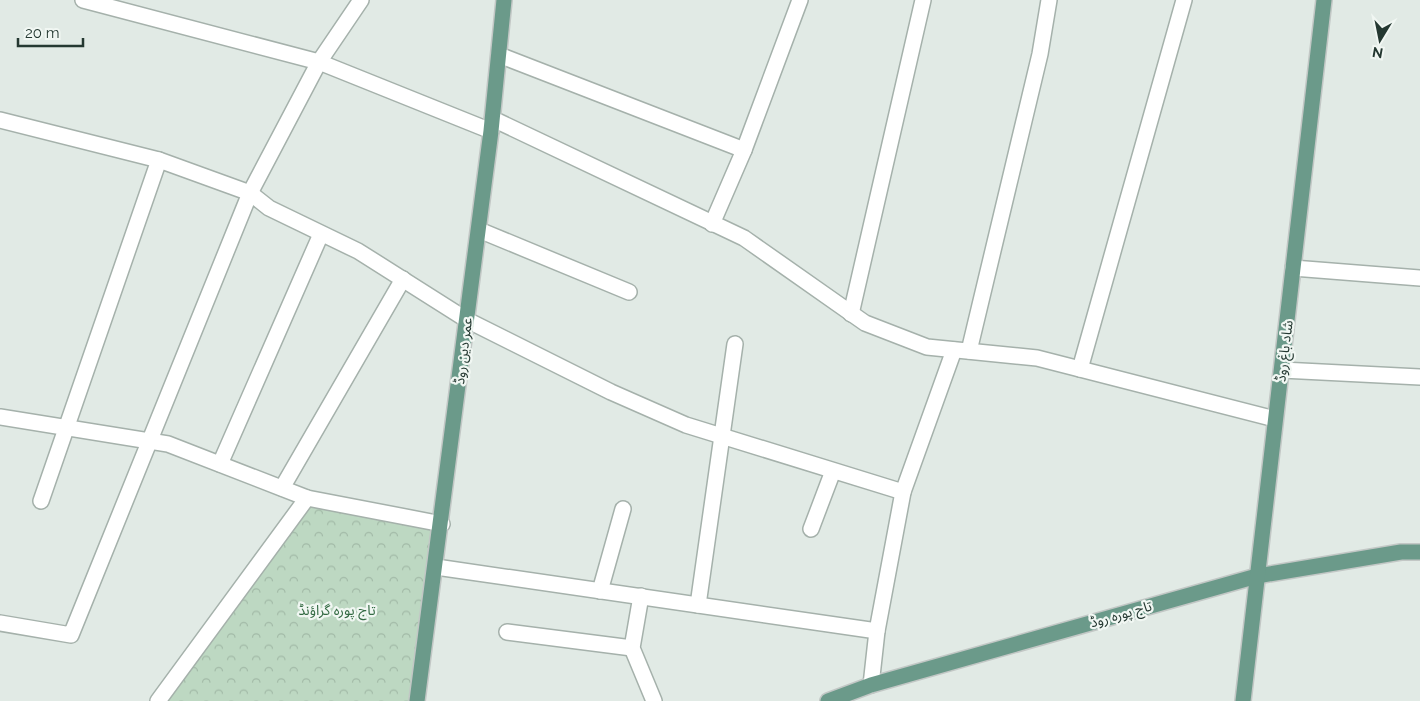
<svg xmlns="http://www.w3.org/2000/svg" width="1420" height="701" font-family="Raleway,'Noto Sans Arabic',sans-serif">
	<defs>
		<pattern id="park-crowns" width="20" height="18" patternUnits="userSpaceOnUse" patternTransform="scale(1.25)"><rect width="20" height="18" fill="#bdd8c2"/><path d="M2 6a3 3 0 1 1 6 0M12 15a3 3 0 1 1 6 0" fill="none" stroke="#a2baa7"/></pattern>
	</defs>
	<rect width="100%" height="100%" fill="#e1eae5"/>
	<polygon fill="url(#park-crowns)" points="307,498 442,524 414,701 158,701"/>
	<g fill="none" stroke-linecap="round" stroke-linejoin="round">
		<defs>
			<g id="minor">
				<polyline points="83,0 319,62 491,131"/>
				<polyline points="499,55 744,150"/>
				<polyline points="493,119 744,238 865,323 927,347 1037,358 1275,419"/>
				<polyline points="0,120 159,160 250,193 269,208 358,251 467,320 611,392 686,425 903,492"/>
				<polyline points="712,224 744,150 800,0"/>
				<polyline points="479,230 629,292"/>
				<polyline points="1293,268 1420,278"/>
				<polyline points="851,314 923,0"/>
				<polyline points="969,351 1040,54 1049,0"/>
				<polyline points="1080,369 1184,0"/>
				<polyline points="1282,370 1420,377"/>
				<polyline points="0,417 168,444 307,498 442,524"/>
				<polyline points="220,464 321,234"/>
				<polyline points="282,488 403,279"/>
				<polyline points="41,501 159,160"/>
				<polyline points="811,529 833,471"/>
				<polyline points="436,567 877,631 903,492 954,350"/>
				<polyline points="600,591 623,509"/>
				<polyline points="641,596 632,648 654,701"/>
				<polyline points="698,605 735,344"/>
				<polyline points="0,623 71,635 250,193 319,62 361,0"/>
				<polyline points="507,632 632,648"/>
				<polyline points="871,685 877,631"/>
				<polyline points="158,701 307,498"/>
			</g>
			<g id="major">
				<polyline points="417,701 491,131 504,0"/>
				<polyline points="828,701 871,685 1257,576 1401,552 1420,552"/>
				<polyline points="1243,701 1324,0"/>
			</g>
		</defs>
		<use href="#minor" stroke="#a5b1ab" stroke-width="18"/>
		<use href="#major" stroke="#c2c7c5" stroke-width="18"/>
		<use href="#minor" stroke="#fff" stroke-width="15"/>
		<use href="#major" stroke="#6b9a8a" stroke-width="15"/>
	</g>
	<g text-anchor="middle" stroke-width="4.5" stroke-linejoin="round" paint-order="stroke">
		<g font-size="14" fill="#243831" stroke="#f1f7f3">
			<text transform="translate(463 351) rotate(-83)" y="5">عمر دین روڈ</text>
			<text transform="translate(1284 351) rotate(-83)" y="5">شاد باغ روڈ</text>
			<text transform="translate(1121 614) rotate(-16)" y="5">تاج پورہ روڈ</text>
		</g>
		<g font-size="14" fill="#336a43" stroke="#f1f7f3">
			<text x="337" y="615">تاج پورہ گراؤنڈ</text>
		</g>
	</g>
	<g transform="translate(1380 40) rotate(190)" stroke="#f1f7f3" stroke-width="4" paint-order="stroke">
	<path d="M0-4L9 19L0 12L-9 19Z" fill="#243831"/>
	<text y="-8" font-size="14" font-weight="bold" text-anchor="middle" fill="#243831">N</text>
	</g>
	<path d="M18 38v8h65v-8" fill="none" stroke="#243831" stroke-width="2.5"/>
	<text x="25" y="38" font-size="15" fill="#243831" stroke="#f1f7f3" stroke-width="4" paint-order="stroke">20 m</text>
</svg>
